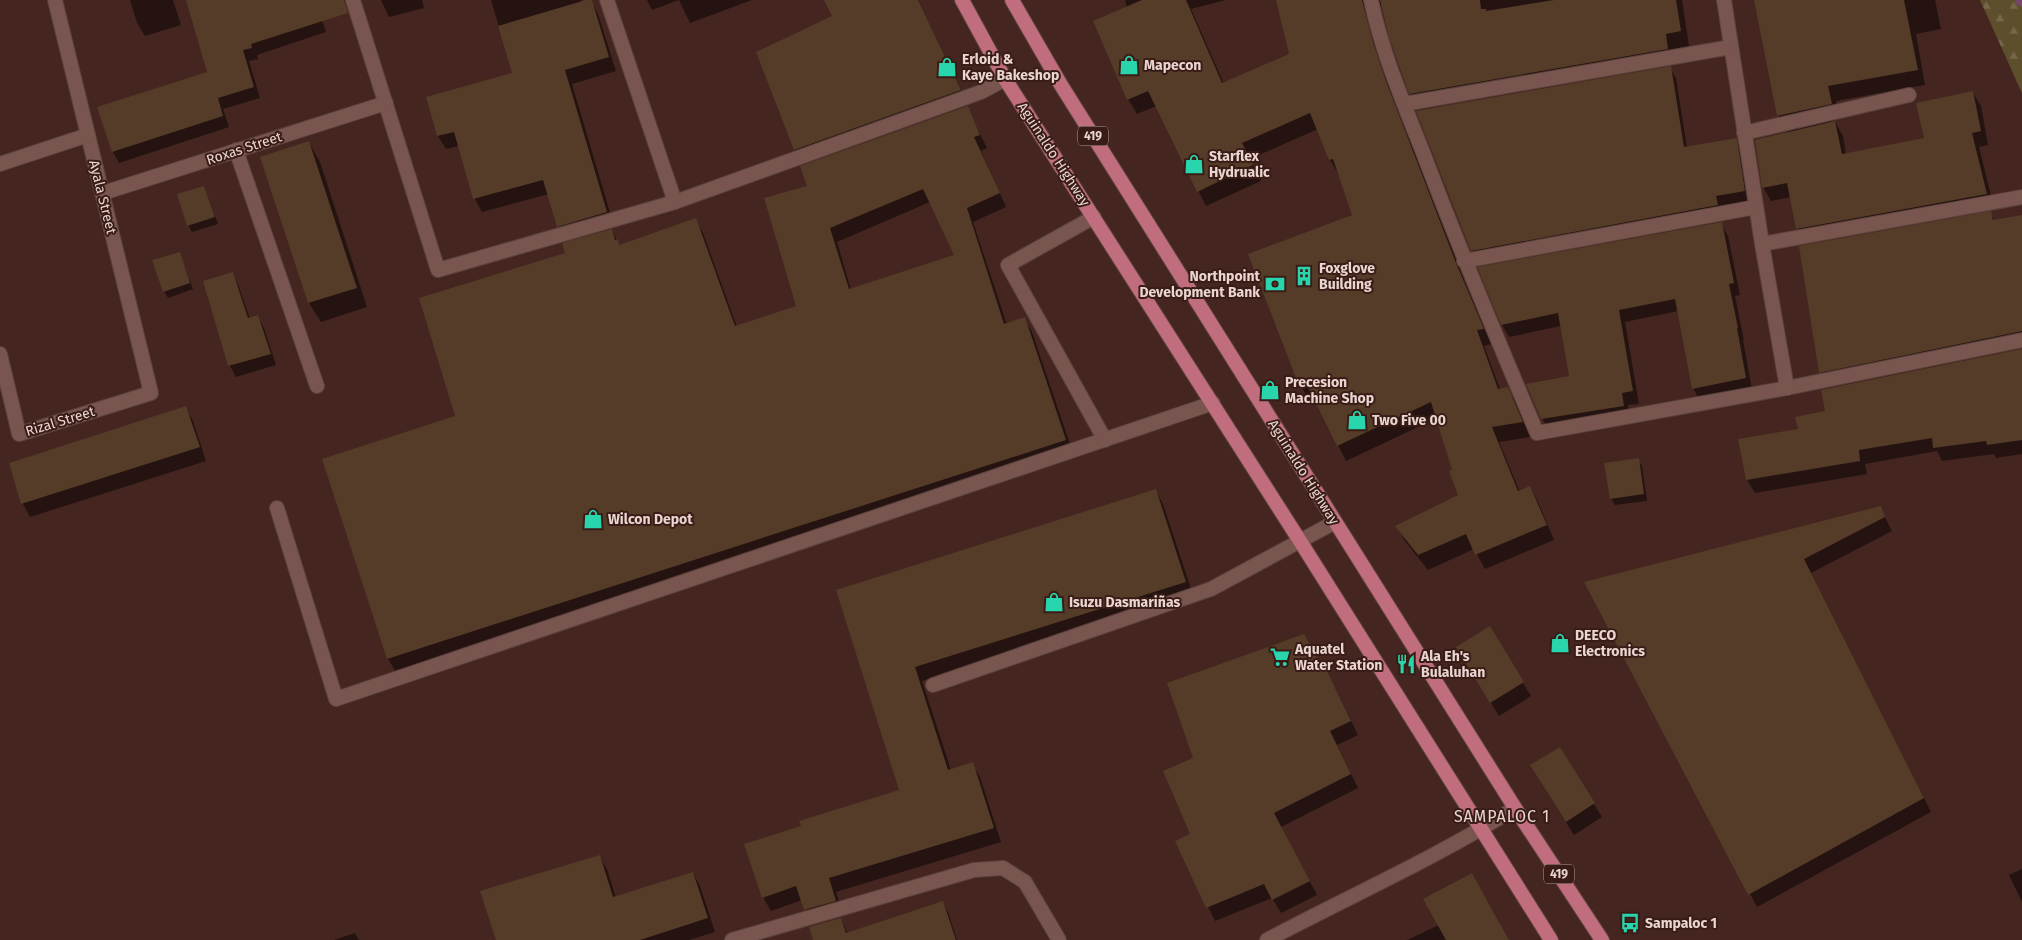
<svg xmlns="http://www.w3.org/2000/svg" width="2022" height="940" font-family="'Fira Sans',sans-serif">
	<defs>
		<pattern id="forest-firs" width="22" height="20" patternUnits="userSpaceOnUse" patternTransform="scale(1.25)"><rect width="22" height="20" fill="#5e4f2c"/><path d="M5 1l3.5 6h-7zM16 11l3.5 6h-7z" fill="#75674a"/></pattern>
	</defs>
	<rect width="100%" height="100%" fill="#44251f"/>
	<polygon fill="url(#forest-firs)" points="1980,0 2022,0 2022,93"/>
	<g fill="#0007" fill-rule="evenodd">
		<polygon points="130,0 173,0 181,25 145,36 137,23"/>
		<polygon points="190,0 315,0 326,32 257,55 258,59 249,61 260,98 223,109 229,127 119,163 113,152 209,72"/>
		<polygon points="381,0 422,0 424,8 389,17"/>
		<polygon points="491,0 581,0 582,3 591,0 598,14 616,71 572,84 614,226 566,240 559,226 549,194 482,212 475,199 459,146 446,149 438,136 428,98 513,74"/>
		<polygon points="647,0 752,0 690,23 679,0 652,10"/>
		<polygon points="825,0 918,0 967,102 802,162 795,150 833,16"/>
		<polygon points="1125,0 1226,0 1191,9 1224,84 1290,54 1278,0 1682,0 1689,46 1674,49 1676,64 1419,109 1411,94 1383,7 1378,6 1375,38 1394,98 1464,280 1491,344 1484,346 1500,389 1507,388 1516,403 1530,437 1499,442 1520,492 1530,487 1538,502 1554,540 1485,569 1474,549 1428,570 1405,541 1397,526 1460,495 1437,418 1346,461 1313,396 1308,398 1299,383 1250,254 1353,215 1339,175 1330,160 1318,129 1250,159 1261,181 1206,206 1156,106 1137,114 1128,99 1127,8"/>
		<polygon points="1755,0 1935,0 1941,29 1916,34 1925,85 1836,101 1840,119 1834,120 1843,136 1846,154 1925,139 1973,93 1981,106 1988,145 1979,147 1994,208 1805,242 1797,229 1791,197 1771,201 1763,187 1788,133 1778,116"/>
		<polygon points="1670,68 1676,78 1687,148 1736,140 1742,150 1750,201 1721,206 1723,215 1478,261 1472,250"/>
		<path d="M 967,108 L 987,148 L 981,151 L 1006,207 L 973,222 L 1007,325 L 1025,319 L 1032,332 L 1073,453 L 396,672 L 388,659 L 457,417 L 567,254 L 612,231 L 620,246 L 695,220 L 703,233 L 737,327 L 798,307 L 809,186 ZM 930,202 L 956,256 L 851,290 L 837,242 Z"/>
		<polygon points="309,143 320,162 367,307 321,322 309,303 262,157"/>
		<polygon points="204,187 218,224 192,232 188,225"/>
		<polygon points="1990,213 1995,221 2022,216 2022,346 1828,386 1820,372"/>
		<polygon points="1721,224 1728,236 1740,295 1735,296 1744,340 1743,340 1752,390 1700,401 1693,388 1678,311 1625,322 1639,404 1628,405 1630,418 1549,431 1542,418 1571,377 1561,326 1509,337 1502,325 1479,268"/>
		<polygon points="179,253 193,289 168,298 164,291"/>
		<polygon points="232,273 238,284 250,319 258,317 264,328 276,365 236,377 230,366 204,282"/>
		<polygon points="2022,350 2022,454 1996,458 1994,454 1942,461 1937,451 1865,464 1867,474 1755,493 1747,480 1799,430 1826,412"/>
		<polygon points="185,407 193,421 206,461 30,517 23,504 10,463"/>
		<polygon points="1638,460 1642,466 1647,501 1615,505 1611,499"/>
		<polygon points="1156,491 1163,504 1193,595 922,681 951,770 972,764 980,777 1001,842 836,892 843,914 813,923 802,900 771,911 763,897 802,826 901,791 838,591"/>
		<polygon points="1880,507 1892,531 1811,573 1931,812 1757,907 1586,582"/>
		<polygon points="1489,628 1531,696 1499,716 1465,661"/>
		<polygon points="1324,671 1333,684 1358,735 1337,745 1358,788 1281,827 1317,895 1281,913 1272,898 1215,921 1176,842 1192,834"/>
		<polygon points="1559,748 1602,817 1574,835 1539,779"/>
		<polygon points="599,856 607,869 616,898 693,873 700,886 715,932 689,940 497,940"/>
		<polygon points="2022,869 2022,902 2009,875"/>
		<polygon points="943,903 948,912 957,940 814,940 841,919 848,934"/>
		<polygon points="1439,925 1507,940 1407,940"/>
		<polygon points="355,933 359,940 334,940"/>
	</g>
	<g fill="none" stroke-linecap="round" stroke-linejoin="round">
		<polyline stroke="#78456d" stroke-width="11" points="2021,0 2022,1"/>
	</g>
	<g fill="#553c28" fill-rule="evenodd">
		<polygon points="186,0 344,0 348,13 251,44 252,48 243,50 254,87 218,98 223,116 112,152 97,107 207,72"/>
		<polygon points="586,0 592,0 609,57 565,70 607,212 557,227 543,180 473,199 454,132 437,136 426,97 512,73 498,26"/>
		<polygon points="824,0 918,0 961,90 794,150 756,52 832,16"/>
		<polygon points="1142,0 1186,0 1222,83 1289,54 1276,0 1362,0 1373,42 1386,81 1456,263 1484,329 1477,330 1498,389 1508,387 1523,422 1492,427 1518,491 1530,486 1547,525 1475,555 1466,534 1418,555 1395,526 1458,495 1449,471 1452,470 1431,402 1337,446 1305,381 1298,383 1248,254 1352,215 1333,159 1329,160 1310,113 1242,143 1253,165 1197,192 1148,91 1127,100 1093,21"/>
		<polygon points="1380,0 1480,0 1481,9 1486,9 1486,11 1554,0 1676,0 1681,31 1666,34 1668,49 1409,94 1389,37"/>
		<polygon points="1754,0 1904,0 1918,70 1828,86 1832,104 1777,116"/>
		<polygon points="1671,66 1684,147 1737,138 1745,191 1716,196 1718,205 1471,251 1416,111"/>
		<polygon points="1973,91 1981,131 1972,133 1987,194 1796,229 1787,183 1762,188 1755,140 1835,121 1842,154 1924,138 1916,103"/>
		<path d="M 968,106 L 980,135 L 974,137 L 1000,193 L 967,208 L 1004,324 L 1025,317 L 1066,440 L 387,659 L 322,459 L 455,416 L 419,298 L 565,253 L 562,243 L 612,229 L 615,240 L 618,239 L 619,245 L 696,218 L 735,326 L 796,306 L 764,198 L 807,186 L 800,166 ZM 923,189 L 954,255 L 849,289 L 830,228 Z"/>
		<polygon points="309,141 357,288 308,303 260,157"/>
		<polygon points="204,186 215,217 187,226 177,194"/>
		<polygon points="1991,211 1993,220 2022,215 2022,331 1819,373 1799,246"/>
		<polygon points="1722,222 1734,283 1729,284 1738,328 1737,328 1746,378 1692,389 1675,299 1619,310 1633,391 1622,393 1624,406 1541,419 1526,384 1569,376 1558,313 1501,325 1477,267"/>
		<polygon points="180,252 190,283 163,292 152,260"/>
		<polygon points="233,272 248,318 258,315 271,354 228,366 203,281"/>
		<polygon points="2022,349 2022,440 1987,445 1986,441 1933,448 1932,438 1859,450 1860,461 1746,480 1738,439 1798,429 1795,417 1825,411 1821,390"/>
		<polygon points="186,406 200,447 21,504 9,463"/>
		<polygon points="1639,458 1644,494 1610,499 1604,463"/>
		<polygon points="1156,489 1186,582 915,667 948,770 973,762 994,828 829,878 836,901 804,910 796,886 762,898 744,844 801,826 799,821 899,790 836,590"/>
		<polygon points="1881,506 1885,517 1804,559 1924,798 1748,895 1584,582"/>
		<polygon points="1490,626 1524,682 1490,703 1456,647"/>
		<polygon points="1304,634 1324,670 1326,669 1351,721 1330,731 1351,774 1274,813 1310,881 1272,900 1264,884 1206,908 1175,841 1190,834 1163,771 1193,758 1167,683"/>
		<polygon points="1560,747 1595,803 1566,822 1530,765"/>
		<polygon points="600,855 613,897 693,872 708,918 640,940 496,940 480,891"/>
		<polygon points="1472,873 1492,910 1509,940 1446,940 1423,899"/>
		<polygon points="943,901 956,940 813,940 809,927 841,918 846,933"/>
	</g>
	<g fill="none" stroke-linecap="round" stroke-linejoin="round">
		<defs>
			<g id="service">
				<polyline points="1094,217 1008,265 1105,440"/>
				<polyline points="277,508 336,699 1213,403"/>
				<polyline points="933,685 1211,589 1335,522"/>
			</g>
			<g id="minor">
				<polyline points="353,0 438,270 675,202 981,92 1005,79"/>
				<polyline points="607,0 675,202"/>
				<path d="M 1371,0 C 1382,53 1404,104 1424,155 C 1459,248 1498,341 1537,433 L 1787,388 L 2022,340"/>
				<polyline points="1724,0 1762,244 1787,388"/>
				<polyline points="1404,104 1731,47"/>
				<polyline points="1744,133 1909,95"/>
				<polyline points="236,150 317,386"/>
				<polyline points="0,164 88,135"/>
				<polyline points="103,193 386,103"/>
				<polyline points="1762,244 2022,197"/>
				<polyline points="1464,261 1756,207"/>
				<polyline points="0,354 19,434 151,393 55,0"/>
				<polyline points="732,940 974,870 1003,868 1025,882 1059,940"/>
				<path d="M 1267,940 C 1350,896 1436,858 1515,808"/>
			</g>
			<g id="primary">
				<polyline points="962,0 1005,79 1300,541 1551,940"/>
				<polyline points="1012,0 1061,85 1515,808 1602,940"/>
			</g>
		</defs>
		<use href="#service" stroke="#5b413c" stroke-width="16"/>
		<use href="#minor" stroke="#5b413c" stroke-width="16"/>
		<use href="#primary" stroke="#5b413c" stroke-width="16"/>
		<use href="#service" stroke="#78554e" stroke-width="14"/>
		<use href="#minor" stroke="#78554e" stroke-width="14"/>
		<use href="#primary" stroke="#c06e7d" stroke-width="14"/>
	</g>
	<defs>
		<symbol id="shop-bare" viewBox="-9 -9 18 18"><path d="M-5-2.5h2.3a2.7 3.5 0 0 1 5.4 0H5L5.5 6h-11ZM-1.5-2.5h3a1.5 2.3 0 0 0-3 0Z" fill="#29d5ac" stroke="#391c16" stroke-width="2.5" paint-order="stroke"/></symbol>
		<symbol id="building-bare" viewBox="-9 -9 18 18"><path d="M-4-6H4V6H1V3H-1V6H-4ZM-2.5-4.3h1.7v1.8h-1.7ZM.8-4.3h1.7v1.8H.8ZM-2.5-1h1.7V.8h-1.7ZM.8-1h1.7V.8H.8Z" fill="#29d5ac" stroke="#391c16" stroke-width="2.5" paint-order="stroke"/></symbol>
		<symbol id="bank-bare" viewBox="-9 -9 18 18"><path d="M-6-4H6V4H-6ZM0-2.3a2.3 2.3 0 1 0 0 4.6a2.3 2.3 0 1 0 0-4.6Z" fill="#29d5ac" stroke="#391c16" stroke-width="2.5" paint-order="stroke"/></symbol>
		<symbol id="supermarket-bare" viewBox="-9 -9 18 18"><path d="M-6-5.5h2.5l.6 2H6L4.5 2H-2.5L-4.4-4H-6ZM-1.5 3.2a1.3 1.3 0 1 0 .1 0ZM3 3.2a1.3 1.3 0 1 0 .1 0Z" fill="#29d5ac" stroke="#391c16" stroke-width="2.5" paint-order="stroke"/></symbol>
		<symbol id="restaurant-bare" viewBox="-9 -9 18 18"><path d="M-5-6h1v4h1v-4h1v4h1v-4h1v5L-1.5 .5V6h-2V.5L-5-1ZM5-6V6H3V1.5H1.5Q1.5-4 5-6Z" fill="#29d5ac" stroke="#391c16" stroke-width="2.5" paint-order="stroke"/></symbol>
		<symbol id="bus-bare" viewBox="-9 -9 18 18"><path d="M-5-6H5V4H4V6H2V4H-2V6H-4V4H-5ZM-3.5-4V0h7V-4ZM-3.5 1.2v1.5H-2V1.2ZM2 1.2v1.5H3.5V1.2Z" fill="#29d5ac" stroke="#391c16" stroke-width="2.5" paint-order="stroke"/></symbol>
	</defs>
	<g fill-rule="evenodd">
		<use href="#shop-bare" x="1115" y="51" width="28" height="28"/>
		<use href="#shop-bare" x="933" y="53" width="28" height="28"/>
		<use href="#shop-bare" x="1180" y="150" width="28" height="28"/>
		<use href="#building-bare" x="1290" y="262" width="28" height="28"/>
		<use href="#bank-bare" x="1261" y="270" width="28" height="28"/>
		<use href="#shop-bare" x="1256" y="376" width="28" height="28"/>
		<use href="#shop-bare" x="1343" y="406" width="28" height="28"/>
		<use href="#shop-bare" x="579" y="505" width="28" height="28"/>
		<use href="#shop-bare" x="1040" y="588" width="28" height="28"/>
		<use href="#shop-bare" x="1546" y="629" width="28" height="28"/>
		<use href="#supermarket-bare" x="1266" y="643" width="28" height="28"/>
		<use href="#restaurant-bare" x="1392" y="650" width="28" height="28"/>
		<use href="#bus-bare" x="1616" y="909" width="28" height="28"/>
	</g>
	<g text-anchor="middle" stroke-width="4" stroke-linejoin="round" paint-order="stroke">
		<g fill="#391c16" stroke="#b59e99" stroke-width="1">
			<rect x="1078" y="126.5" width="30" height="19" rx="4"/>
			<rect x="1544" y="864.5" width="30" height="19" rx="4"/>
		</g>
		<g font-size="12" font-weight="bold" fill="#ead5d1">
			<text x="1093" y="140">419</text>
			<text x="1559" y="878">419</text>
		</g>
		<g font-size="14" font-weight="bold" fill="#ead5d1" stroke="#391c16" text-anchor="start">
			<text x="962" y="64">Erloid &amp;<tspan x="962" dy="16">Kaye Bakeshop</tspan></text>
			<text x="1144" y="70">Mapecon</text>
			<text x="1209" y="161">Starflex<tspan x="1209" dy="16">Hydrualic</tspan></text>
			<text x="1319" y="273">Foxglove<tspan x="1319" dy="16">Building</tspan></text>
			<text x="1260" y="281" text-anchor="end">Northpoint<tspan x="1260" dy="16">Development Bank</tspan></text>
			<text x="1285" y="387">Precesion<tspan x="1285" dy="16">Machine Shop</tspan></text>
			<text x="1372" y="425">Two Five 00</text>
			<text x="608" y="524">Wilcon Depot</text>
			<text x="1069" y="607">Isuzu Dasmariñas</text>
			<text x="1575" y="640">DEECO<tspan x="1575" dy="16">Electronics</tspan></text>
			<text x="1295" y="654">Aquatel<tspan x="1295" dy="16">Water Station</tspan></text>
			<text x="1421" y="661">Ala Eh's<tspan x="1421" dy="16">Bulaluhan</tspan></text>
			<text x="1645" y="928">Sampaloc 1</text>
		</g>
		<g font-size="14" fill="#ead5d1" stroke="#391c16">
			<text transform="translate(244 148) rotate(-18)" y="5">Roxas Street</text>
			<text transform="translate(1054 154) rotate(57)" y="5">Aguinaldo Highway</text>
			<text transform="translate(103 197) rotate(76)" y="5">Ayala Street</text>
			<text transform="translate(60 421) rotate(-17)" y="5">Rizal Street</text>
			<text transform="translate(1304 472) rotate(58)" y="5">Aguinaldo Highway</text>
		</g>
		<g font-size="16" letter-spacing="1" fill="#ead5d1" stroke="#391c16">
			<text x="1502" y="822">SAMPALOC 1</text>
		</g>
	</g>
</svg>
